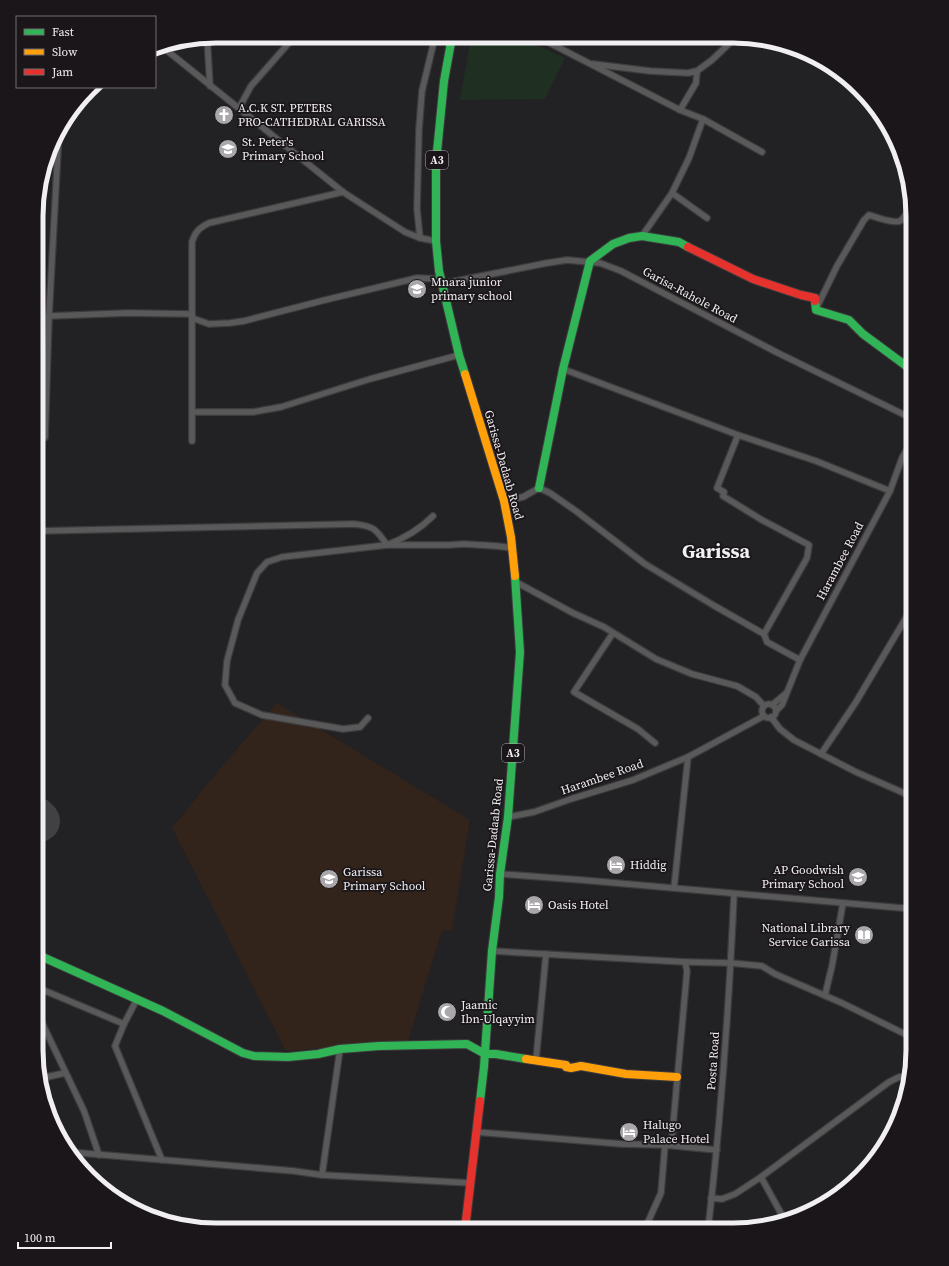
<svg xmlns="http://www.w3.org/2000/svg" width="949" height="1266" font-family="'Source Serif 4',serif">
	<rect width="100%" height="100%" fill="#222123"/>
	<polygon fill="#32241b" points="277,703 470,820 452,930 442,930 408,1041 286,1051 172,828 223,765"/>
	<polygon fill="#1f2f22" points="471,37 519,37 565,58 545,99 460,100"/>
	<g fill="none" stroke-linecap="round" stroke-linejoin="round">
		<polyline stroke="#414042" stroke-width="42" points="36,818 39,821"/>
		<defs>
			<g id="street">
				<polyline points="207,37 210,86"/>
				<polyline points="538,37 680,110 703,119 762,152"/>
				<polyline points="160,45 343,192 405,232 420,238 436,241"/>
				<polyline points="593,64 650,71 688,73 697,71 712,60 735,38"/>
				<polyline points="239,108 251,86 295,36"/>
				<polyline points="680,110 696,83 697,71"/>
				<polyline points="703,119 689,158 672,193 707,218"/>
				<polyline points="642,236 672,193"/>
				<polyline points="420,238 417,209 419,129 422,91 435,37"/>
				<polyline points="441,284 547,263 567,260 600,263 621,271 778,353 913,419"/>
				<path d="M 816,309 L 837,266 L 864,220 L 869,215 C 875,217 894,224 900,221 C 905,218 908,210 911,205"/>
				<polyline points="49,316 128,313 192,314"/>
				<polyline points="192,318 209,324 230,323 244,321 325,300 417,278 440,279"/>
				<polyline points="563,369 738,435 816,461 890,491"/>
				<polyline points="193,412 253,412 281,407 370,379 459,355"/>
				<polyline points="738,435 717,488 724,492 723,496 762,520 809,545 807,558 764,634"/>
				<polyline points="45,437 49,316 59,130"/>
				<path d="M 192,441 L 192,242 C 195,232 199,228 209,223 L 343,192"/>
				<polyline points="504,501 523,497 539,488 550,493 576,511 645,564 713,605 764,634 767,642 800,660"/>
				<path d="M 37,531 L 354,524 C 374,526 376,529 387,545 C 405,538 420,529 433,516"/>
				<polyline points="516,582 573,613 604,627 656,659 692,674 737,686 756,697 764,706"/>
				<polyline points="613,633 574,692 638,729 655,743"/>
				<circle cx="769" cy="711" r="7"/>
				<polyline points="772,705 785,694"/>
				<polyline points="776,711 782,705 800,660 890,491 902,458 913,439"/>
				<polyline points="771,717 780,729 794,740 856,772 913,797"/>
				<polyline points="368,718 360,727 343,729 262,715 235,703 225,685 227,661 238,620 257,573 267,562 282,557 387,545 449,545 464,544 497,546 513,548"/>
				<polyline points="821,754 856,702 913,606"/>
				<polyline points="508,817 534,812 571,799 633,780 688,757 764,716"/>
				<polyline points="500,874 582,880 913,909"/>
				<polyline points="674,888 688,757"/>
				<polyline points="492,951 685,962 687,971 672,1137 665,1145 661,1193 647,1224 645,1230"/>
				<polyline points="685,962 731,963 762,966 775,974 842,1003 913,1038"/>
				<polyline points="36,987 124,1024"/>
				<polyline points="825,995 832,966 843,903"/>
				<polyline points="137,999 124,1024 115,1046 162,1160"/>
				<polyline points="36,1010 84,1111 99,1155"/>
				<polyline points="536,1060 546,954"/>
				<polyline points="42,1078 65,1073"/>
				<polyline points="476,1132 622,1144 665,1145 717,1150"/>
				<polyline points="69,1152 294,1171 322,1175 471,1183"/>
				<polyline points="322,1175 340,1049"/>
				<polyline points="761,1177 783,1217"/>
				<polyline points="711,1198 722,1199 735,1194 761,1177 889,1082 899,1077 910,1077"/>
				<polyline points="775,1220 783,1217 815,1210"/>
				<path d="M 708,1230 C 721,1118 729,1006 734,894"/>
			</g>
			<g id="fast">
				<polyline points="452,37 444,81 436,162 436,241 439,271 459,355 465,374"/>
				<polyline points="815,301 816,310 849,320 863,334 913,371"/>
				<polyline points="539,488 563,369 590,261 613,244 629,238 642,236 679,242 688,247"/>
				<polyline points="36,954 163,1011 243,1053 254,1056 288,1057 318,1054 340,1049 379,1046 467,1044 485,1054 496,1054 526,1059"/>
				<polyline points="480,1101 484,1067 492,951 499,897 500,874 508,817 520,652 515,576"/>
			</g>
			<g id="slow">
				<polyline points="465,374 504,501 511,537 515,576"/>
				<polyline points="526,1059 566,1065 566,1067 571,1068 581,1066 626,1074 677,1077"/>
			</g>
			<g id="jam">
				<polyline points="688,247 753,279 801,295 815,298 815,301"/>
				<polyline points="465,1229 480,1101"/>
			</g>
		</defs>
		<use href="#street" stroke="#3d3b3e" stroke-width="8"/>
		<use href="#fast" stroke="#3d3b3e" stroke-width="10"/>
		<use href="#slow" stroke="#3d3b3e" stroke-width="10"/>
		<use href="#jam" stroke="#3d3b3e" stroke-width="10"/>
		<use href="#street" stroke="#5a595a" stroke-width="5.5"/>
		<use href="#fast" stroke="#30b455" stroke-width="8"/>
		<use href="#slow" stroke="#ff9f0a" stroke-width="8"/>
		<use href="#jam" stroke="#e5322d" stroke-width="8"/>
	</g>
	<defs>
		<symbol id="church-disc" viewBox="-11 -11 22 22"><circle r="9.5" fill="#a9a7aa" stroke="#1a161a"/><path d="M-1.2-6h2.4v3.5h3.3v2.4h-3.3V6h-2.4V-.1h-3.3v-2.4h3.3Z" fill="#fff"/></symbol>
		<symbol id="school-disc" viewBox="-11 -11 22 22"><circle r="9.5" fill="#a9a7aa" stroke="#1a161a"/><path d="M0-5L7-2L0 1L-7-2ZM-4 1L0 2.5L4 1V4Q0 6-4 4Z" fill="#fff"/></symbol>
		<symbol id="hotel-disc" viewBox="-11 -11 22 22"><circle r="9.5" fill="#a9a7aa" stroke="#1a161a"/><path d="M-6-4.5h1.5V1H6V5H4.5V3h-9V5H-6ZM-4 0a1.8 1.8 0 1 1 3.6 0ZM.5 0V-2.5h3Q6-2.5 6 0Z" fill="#fff"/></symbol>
		<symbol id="library-disc" viewBox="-11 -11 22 22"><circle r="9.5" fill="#a9a7aa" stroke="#1a161a"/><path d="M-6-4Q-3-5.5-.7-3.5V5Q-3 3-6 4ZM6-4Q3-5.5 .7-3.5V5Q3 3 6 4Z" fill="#fff"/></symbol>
		<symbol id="mosque-disc" viewBox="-11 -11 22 22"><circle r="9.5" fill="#a9a7aa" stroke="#1a161a"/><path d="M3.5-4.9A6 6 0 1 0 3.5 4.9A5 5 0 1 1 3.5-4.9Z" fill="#fff"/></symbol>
	</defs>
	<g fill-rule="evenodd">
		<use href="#church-disc" x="213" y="104" width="22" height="22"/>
		<use href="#school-disc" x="217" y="138" width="22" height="22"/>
		<use href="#school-disc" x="406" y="278" width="22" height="22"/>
		<use href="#hotel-disc" x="605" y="854" width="22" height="22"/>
		<use href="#school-disc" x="847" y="866" width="22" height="22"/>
		<use href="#school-disc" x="318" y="868" width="22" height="22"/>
		<use href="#hotel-disc" x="523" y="894" width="22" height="22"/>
		<use href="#library-disc" x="853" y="924" width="22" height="22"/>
		<use href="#mosque-disc" x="436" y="1001" width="22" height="22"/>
		<use href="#hotel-disc" x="618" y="1121" width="22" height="22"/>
	</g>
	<g text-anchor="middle" stroke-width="3.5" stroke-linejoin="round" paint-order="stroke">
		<g fill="#1a161a" stroke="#b0aeb1" stroke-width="1">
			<rect x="426" y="151" width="22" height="18" rx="3"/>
			<rect x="502" y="744" width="22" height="18" rx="3"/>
		</g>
		<g font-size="11" font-weight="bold" fill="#f1eff2">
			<text x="437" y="164">A3</text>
			<text x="513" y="757">A3</text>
		</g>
		<g font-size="12" fill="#f1eff2" stroke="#1a161a" text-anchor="start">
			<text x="238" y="112">A.C.K ST. PETERS<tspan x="238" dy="14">PRO-CATHEDRAL GARISSA</tspan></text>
			<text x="242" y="146">St. Peter's<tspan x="242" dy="14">Primary School</tspan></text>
			<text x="431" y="286">Mnara junior<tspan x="431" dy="14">primary school</tspan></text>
			<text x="630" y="869">Hiddig</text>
			<text x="844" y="874" text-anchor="end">AP Goodwish<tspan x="844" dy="14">Primary School</tspan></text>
			<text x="343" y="876">Garissa<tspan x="343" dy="14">Primary School</tspan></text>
			<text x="548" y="909">Oasis Hotel</text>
			<text x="850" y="932" text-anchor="end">National Library<tspan x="850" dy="14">Service Garissa</tspan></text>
			<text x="461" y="1009">Jaamic<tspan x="461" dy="14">Ibn-Ulqayyim</tspan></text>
			<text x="643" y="1129">Halugo<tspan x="643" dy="14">Palace Hotel</tspan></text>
		</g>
		<g font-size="12" fill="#f1eff2" stroke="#1a161a">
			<text transform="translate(690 295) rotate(28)" y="4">Garisa-Rahole Road</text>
			<text transform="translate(504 465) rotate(74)" y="4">Garissa-Dadaab Road</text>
			<text transform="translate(840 561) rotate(-62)" y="4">Harambee Road</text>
			<text transform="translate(602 777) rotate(-19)" y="4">Harambee Road</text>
			<text transform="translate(493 835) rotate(-84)" y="4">Garissa-Dadaab Road</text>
			<text transform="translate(713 1061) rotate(-86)" y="4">Posta Road</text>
		</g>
		<g font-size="20" font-weight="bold" fill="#f1eff2" stroke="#1a161a">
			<text x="716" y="558">Garissa</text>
		</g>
	</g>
	<path d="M0 0H949V1266H0ZM216 43H733A173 173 0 0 1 906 216V1050A173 173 0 0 1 733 1223H216A173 173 0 0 1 43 1050V216A173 173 0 0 1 216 43Z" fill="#1a161a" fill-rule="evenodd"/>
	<path fill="none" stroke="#f1eff2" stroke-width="5" d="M216 43H733A173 173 0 0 1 906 216V1050A173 173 0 0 1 733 1223H216A173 173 0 0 1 43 1050V216A173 173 0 0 1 216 43Z"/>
	<rect x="16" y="16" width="140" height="72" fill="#1a161a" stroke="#706d70"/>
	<rect x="24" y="29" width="20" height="6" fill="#30b455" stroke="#706d70"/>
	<text x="52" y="36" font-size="12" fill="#f1eff2">Fast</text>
	<rect x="24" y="49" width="20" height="6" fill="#ff9f0a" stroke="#706d70"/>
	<text x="52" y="56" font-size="12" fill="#f1eff2">Slow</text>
	<rect x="24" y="69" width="20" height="6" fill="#e5322d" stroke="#706d70"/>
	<text x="52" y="76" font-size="12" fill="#f1eff2">Jam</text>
	<path d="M18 1242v6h93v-6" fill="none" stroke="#f1eff2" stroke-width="2"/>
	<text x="24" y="1242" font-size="12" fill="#f1eff2" stroke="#1a161a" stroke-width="3" paint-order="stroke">100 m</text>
</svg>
